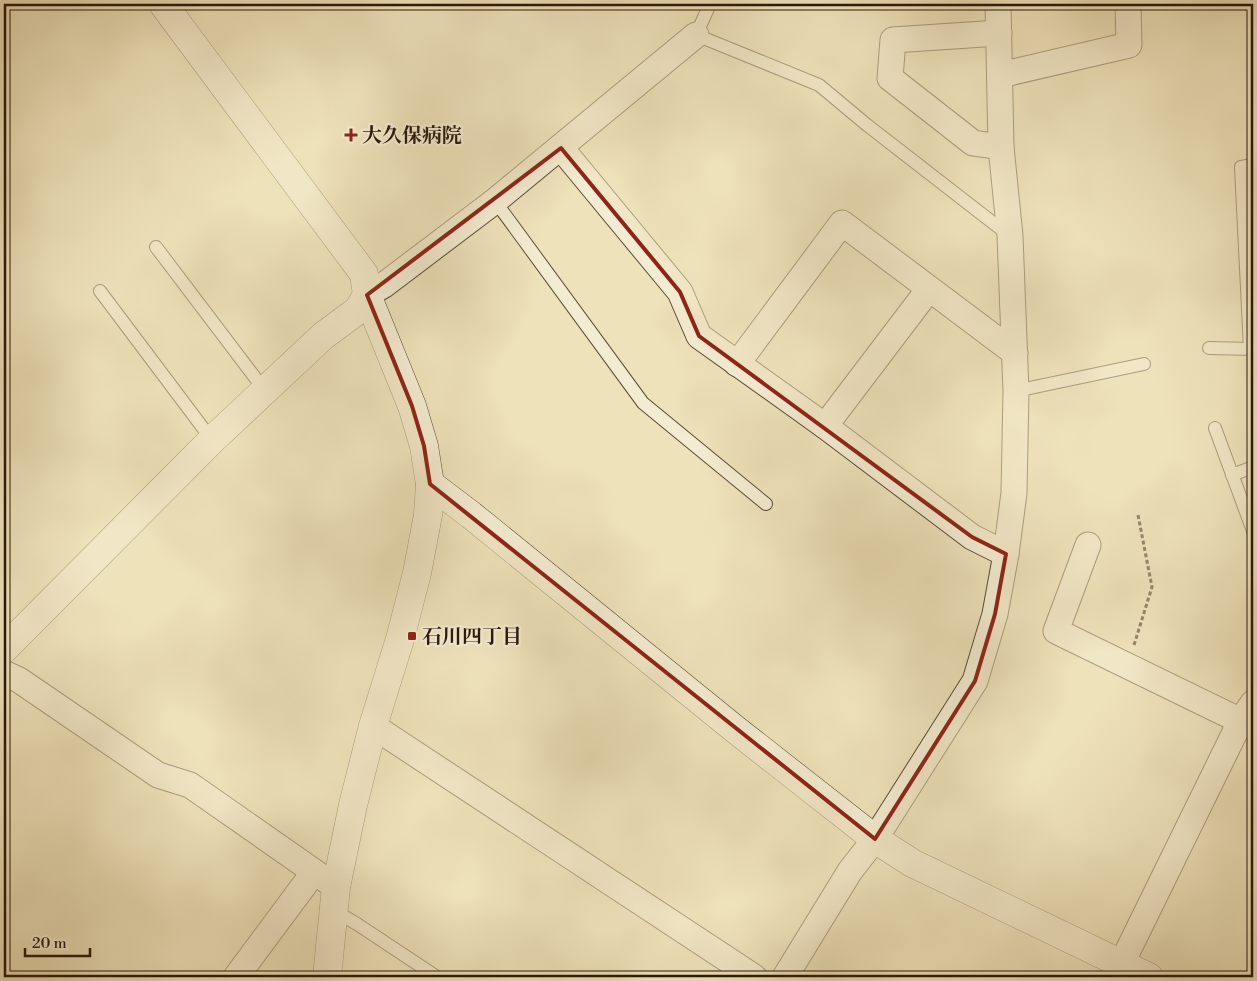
<svg xmlns="http://www.w3.org/2000/svg" width="1257" height="981" font-family="'Libre Bodoni','Noto Serif JP',serif">
	<rect width="100%" height="100%" fill="#eee2ba"/>
	<filter id="stains"><feTurbulence type="fractalNoise" baseFrequency=".004" numOctaves="4"/><feColorMatrix values="0 0 0 0 .2 0 0 0 0 .09 0 0 0 0 .02 0 0 0 .5 -.17"/></filter>
	<radialGradient id="worn" r=".72"><stop offset=".6" stop-color="#630" stop-opacity="0"/><stop offset="1" stop-color="#630" stop-opacity=".3"/></radialGradient>
	<g fill="none" stroke-linecap="round" stroke-linejoin="round">
		<defs>
			<g id="service">
				<polyline points="710,4 696,35 819,85 867,125 1010,236"/>
				<polyline points="495,201 643,403 766,504"/>
				<polyline points="156,247 266,392"/>
				<polyline points="100,291 212,440"/>
				<polyline points="1209,348 1253,349"/>
				<polyline points="1250,349 1241,167 1253,165"/>
				<polyline points="1016,391 1144,364"/>
				<polyline points="1215,428 1253,531"/>
				<polyline points="1232,475 1253,467"/>
				<polyline points="335,911 357,924 437,977"/>
			</g>
			<g id="minor">
				<polyline points="999,33 893,40 890,78 973,143 1001,147"/>
				<polyline points="1000,75 1129,45 1128,4"/>
				<polyline points="561,148 680,292 699,336 825,426 972,537 1006,554"/>
				<polyline points="367,295 384,285 495,201 696,35"/>
				<polyline points="737,364 842,223 1015,353"/>
				<polyline points="825,426 929,289"/>
				<polyline points="1088,545 1056,631 1253,727"/>
				<polyline points="4,673 19,680 158,775 190,785 336,887"/>
				<polyline points="373,726 754,977"/>
				<polyline points="236,977 314,872"/>
				<polyline points="785,977 850,871 875,839 975,681 995,614 1006,554 1014,493 1016,391 1010,236 1001,147 998,4"/>
				<polyline points="1115,977 1241,720 1253,703"/>
			</g>
			<g id="tertiary">
				<polyline points="163,4 364,274 367,295 412,406 424,446 430,484 428,515 417,573 400,639 373,726 353,805 336,887 327,977"/>
				<polyline points="430,484 471,515 736,730 875,839 912,863 1149,977"/>
				<polyline points="4,649 212,440 323,336 358,310 367,295"/>
			</g>
		</defs>
		<use href="#service" stroke="#5b4a35" stroke-width="14"/>
		<use href="#minor" stroke="#5b4a35" stroke-width="27"/>
		<use href="#tertiary" stroke="#5b4a35" stroke-width="29"/>
		<polyline stroke="#2a1709" stroke-width="3" stroke-dasharray="4 2.5" stroke-linecap="butt" points="1134,645 1152,587 1138,515"/>
		<use href="#service" stroke="#f4ecd2" stroke-width="12"/>
		<use href="#minor" stroke="#f4ecd2" stroke-width="25"/>
		<use href="#tertiary" stroke="#f4ecd2" stroke-width="28"/>
	</g>
	<path d="M0 0H1257V981H0ZM 561,148 L 680,292 L 699,336 L 972,537 L 1006,554 L 995,614 L 975,681 L 875,839 L 430,484 L 424,446 L 412,406 L 367,295 Z" fill="#eee2ba" fill-opacity=".55" fill-rule="evenodd"/>
	<path fill="none" stroke="#8f2418" stroke-width="4" stroke-linejoin="round" d="M 561,148 L 680,292 L 699,336 L 972,537 L 1006,554 L 995,614 L 975,681 L 875,839 L 430,484 L 424,446 L 412,406 L 367,295 Z"/>
	<g fill="#8f2418" stroke="#f4ecd2" stroke-width="2">
		<path d="M348.5 127.5h5v5h5v5h-5v5h-5v-5h-5v-5h5z"/>
		<rect x="407" y="631" width="10" height="10" rx="2.5"/>
	</g>
	<g text-anchor="middle" stroke-width="4.5" stroke-linejoin="round" paint-order="stroke">
		<g font-size="20" font-weight="bold" fill="#2a1709" stroke="#f4ecd2" text-anchor="start">
			<text x="362" y="142">大久保病院</text>
			<text x="422" y="643">石川四丁目</text>
		</g>
	</g>
	<rect width="1257" height="981" fill="none" stroke="#eee2ba" stroke-width="20"/>
	<rect x="5" y="5" width="1247" height="971" fill="none" stroke="#2a1709" stroke-width="2.5"/>
	<rect x="10" y="10" width="1237" height="961" fill="none" stroke="#2a1709"/>
	<path d="M25 948v8h65v-8" fill="none" stroke="#2a1709" stroke-width="2.5"/>
	<text x="32" y="948" font-size="15" fill="#2a1709" stroke="#f4ecd2" stroke-width="4" paint-order="stroke">20 m</text>
	<rect width="100%" height="100%" filter="url(#stains)"/>
	<rect width="100%" height="100%" fill="url(#worn)"/>
</svg>
